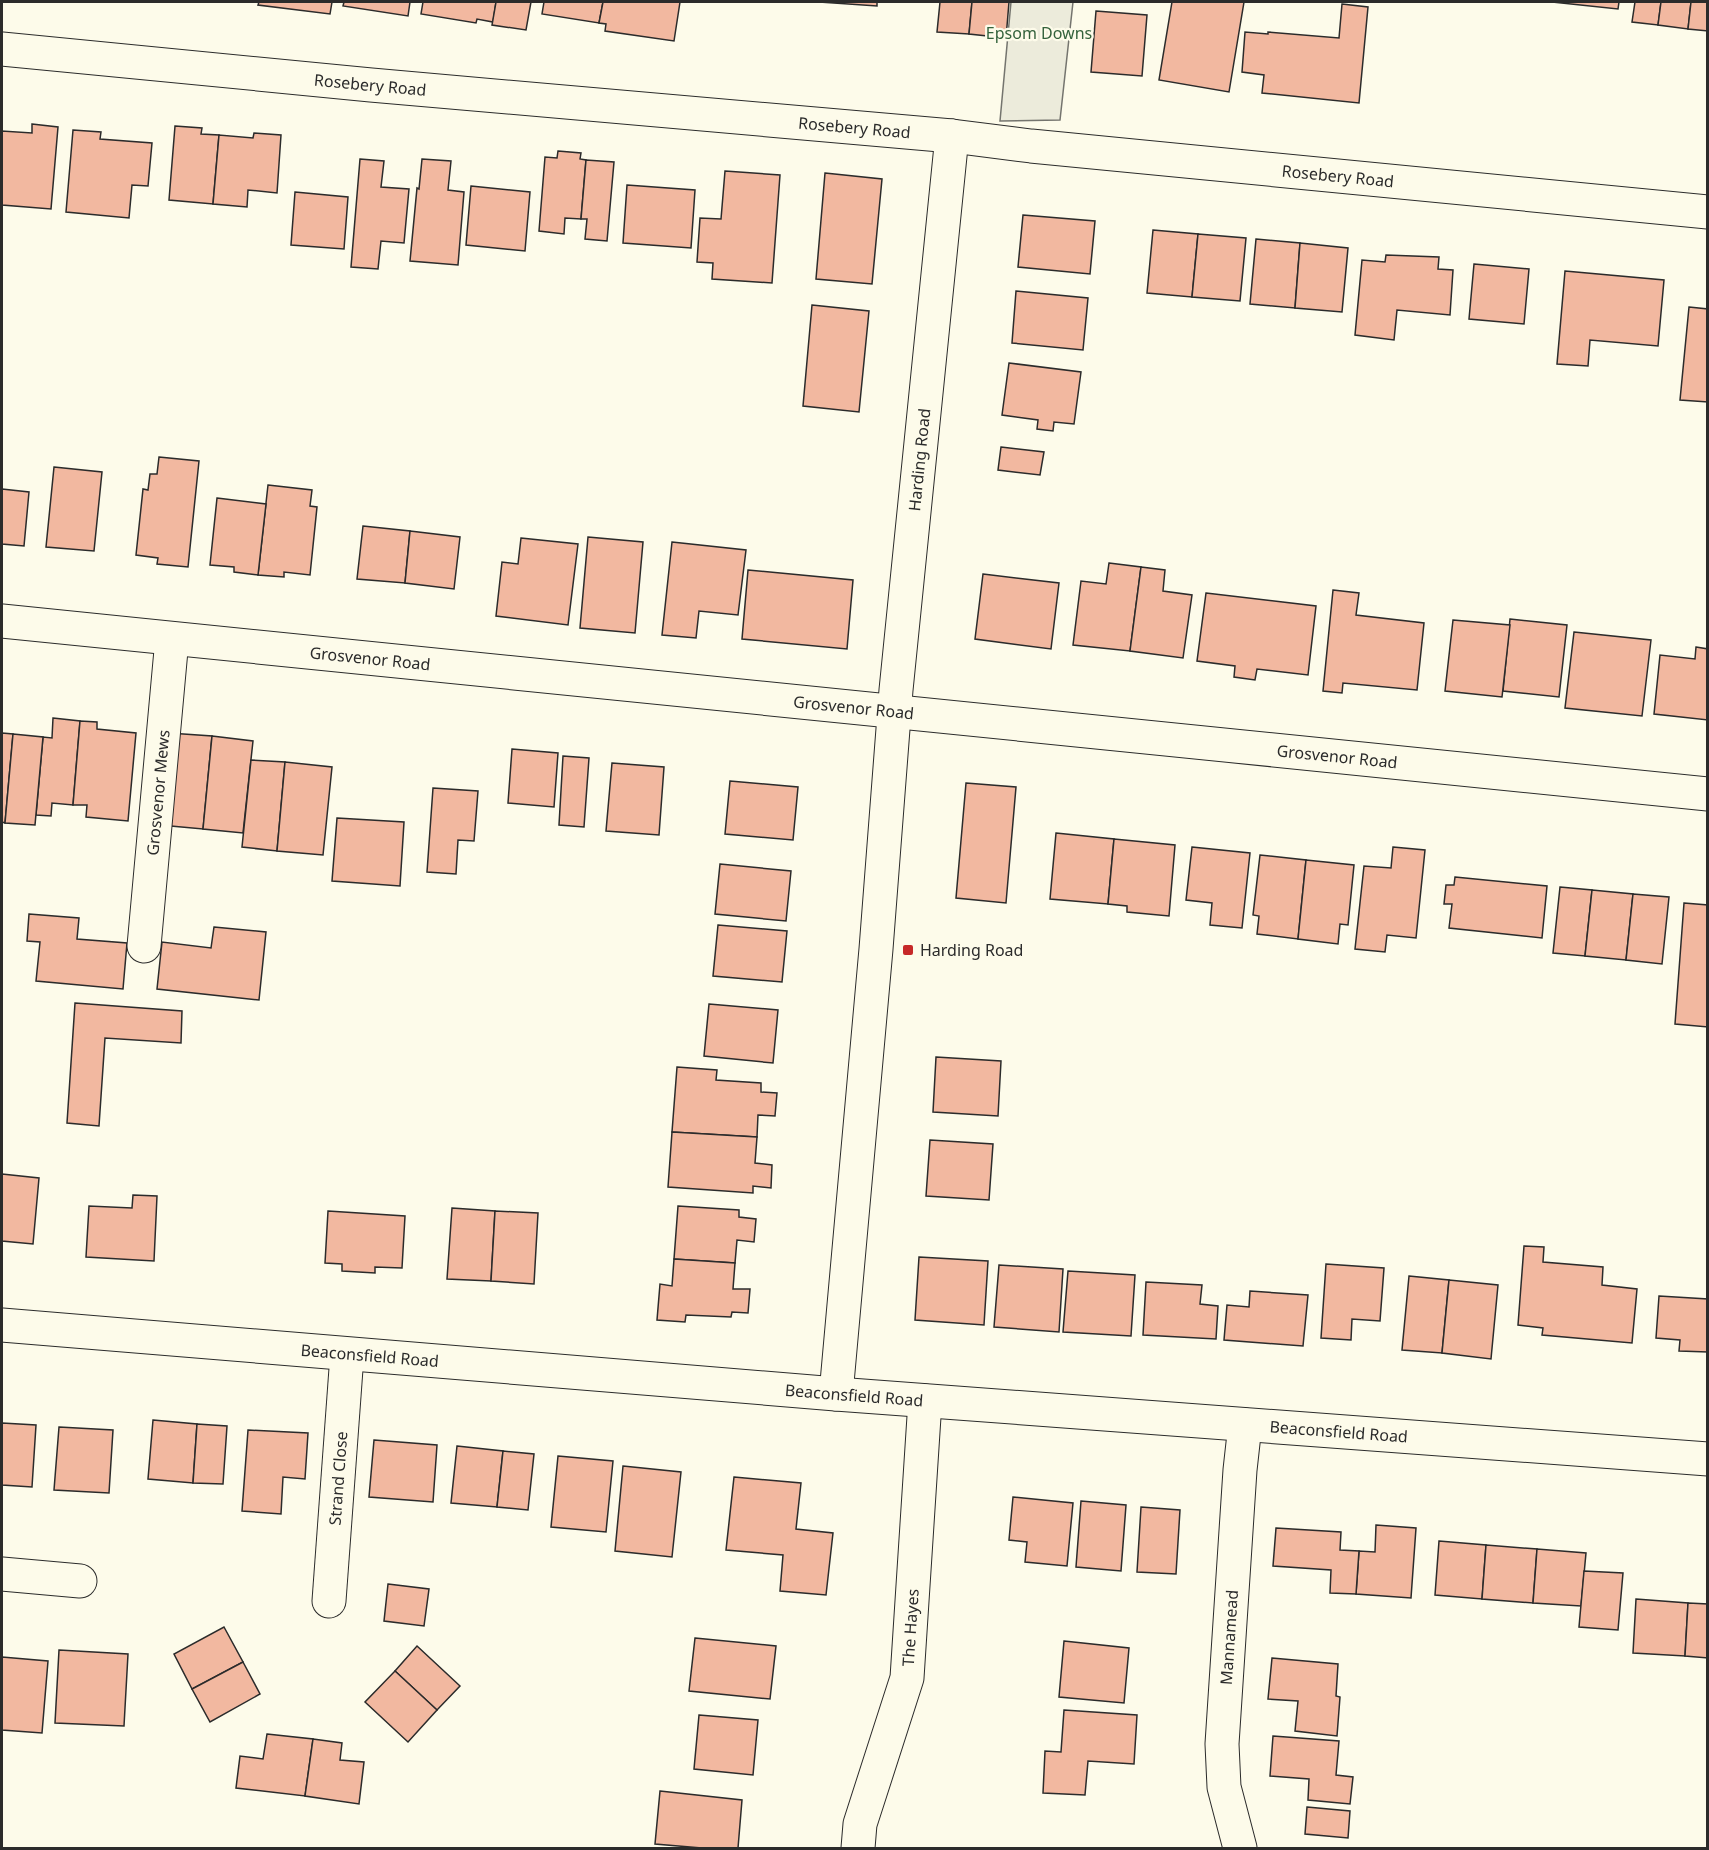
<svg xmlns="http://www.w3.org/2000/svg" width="1709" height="1850" font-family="'Noto Sans',sans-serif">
	<rect width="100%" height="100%" fill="#fdfbea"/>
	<polygon fill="#ecebdb" stroke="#74746e" stroke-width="1.5" points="1011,2 1073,2 1060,120 1000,121"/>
	<g fill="#f2b8a0" stroke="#2b2b2b" stroke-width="1.5">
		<polygon points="259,2 332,2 330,14 258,5"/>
		<polygon points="344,2 410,2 408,16 343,6"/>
		<polygon points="423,2 496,2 493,22 477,19 476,23 421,14"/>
		<polygon points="496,2 531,2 526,30 492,25"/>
		<polygon points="544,2 603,2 599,23 542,14"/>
		<polygon points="603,2 680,2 674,41 605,31 606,24 599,23"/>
		<polygon points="819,2 877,2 877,6"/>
		<polygon points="940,2 972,2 969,34 937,32"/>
		<polygon points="972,2 1009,2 1006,38 969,34"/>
		<polygon points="1172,2 1244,2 1229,92 1159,80"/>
		<polygon points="1552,2 1619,2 1618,9"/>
		<polygon points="1635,2 1661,2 1658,25 1632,22"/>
		<polygon points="1661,2 1691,2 1688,29 1658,25"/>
		<polygon points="1691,2 1708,2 1708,31 1688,29"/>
		<polygon points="1342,4 1368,7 1359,103 1262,93 1264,75 1242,72 1245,32 1268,34 1268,32 1339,38"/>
		<polygon points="1096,11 1147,15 1142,76 1091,72"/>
		<polygon points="32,124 58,127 51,209 2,205 2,131 32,133"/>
		<polygon points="175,126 202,128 201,134 219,135 213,204 169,200"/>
		<polygon points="73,130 101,132 100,139 152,143 148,186 132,185 129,218 66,212"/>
		<polygon points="254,133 281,135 277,193 248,190 247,207 213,204 219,135 253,138"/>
		<polygon points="558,151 581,153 580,159 586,160 581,219 565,218 564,234 539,231 545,157 557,158"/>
		<polygon points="360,159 384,161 381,187 409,189 404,243 381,241 378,269 351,267"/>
		<polygon points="422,159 451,161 448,190 464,192 458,265 410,261 417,188 419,189"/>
		<polygon points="586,160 614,162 607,241 585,239 587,219 581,219"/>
		<polygon points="725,171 780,175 772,283 712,279 713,263 697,262 700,218 721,219"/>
		<polygon points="825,173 882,179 872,284 816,279"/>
		<polygon points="627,185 695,190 691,248 623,243"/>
		<polygon points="471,186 530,192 525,251 466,245"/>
		<polygon points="295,192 348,197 344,249 291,245"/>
		<polygon points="1023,215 1095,221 1090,274 1018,267"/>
		<polygon points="1153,230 1198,234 1192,297 1147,293"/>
		<polygon points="1198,234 1246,238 1240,301 1192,297"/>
		<polygon points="1256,239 1300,243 1295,308 1250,304"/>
		<polygon points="1300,243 1348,248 1342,312 1295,308"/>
		<polygon points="1386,255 1439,257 1438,269 1453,270 1450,315 1397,310 1394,340 1355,335 1362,260 1385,262"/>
		<polygon points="1474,264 1529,269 1524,324 1469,319"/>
		<polygon points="1565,271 1664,280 1658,346 1590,340 1588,366 1557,364"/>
		<polygon points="1016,291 1088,298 1083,350 1012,343"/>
		<polygon points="812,305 869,311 859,412 803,406"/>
		<polygon points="1689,307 1708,309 1708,402 1680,400"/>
		<polygon points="1009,363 1081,372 1074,424 1054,422 1053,431 1037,429 1038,420 1002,415"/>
		<polygon points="1001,447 1044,452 1040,475 998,470"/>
		<polygon points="159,457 199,461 188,567 157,564 158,558 136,555 143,489 148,490 150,474 157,474"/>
		<polygon points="54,467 102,472 94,551 46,547"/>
		<polygon points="268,485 312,490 310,506 317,507 310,575 284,572 284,577 258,575"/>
		<polygon points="2,489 29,492 24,546 2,544"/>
		<polygon points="217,498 266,504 258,575 234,572 234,567 210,565"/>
		<polygon points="363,526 410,531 405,583 357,579"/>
		<polygon points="410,531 460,537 454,589 405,583"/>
		<polygon points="588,537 643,542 635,633 580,628"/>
		<polygon points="521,538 578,544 568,625 496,616 502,562 518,564"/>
		<polygon points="672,542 746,550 738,615 699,611 696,638 662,635"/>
		<polygon points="1109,563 1141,567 1130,651 1073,645 1081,581 1106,584"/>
		<polygon points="1141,567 1165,570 1163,591 1192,595 1183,658 1130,651"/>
		<polygon points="748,570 853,580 847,649 742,639"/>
		<polygon points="983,574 1059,583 1051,649 975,639"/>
		<polygon points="1333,590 1359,593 1356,615 1424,623 1417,690 1343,683 1342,693 1323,691"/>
		<polygon points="1206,593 1316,606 1308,675 1257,669 1255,680 1234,677 1235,666 1197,661"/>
		<polygon points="1510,619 1567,625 1559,697 1503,691"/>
		<polygon points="1453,620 1510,625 1502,697 1445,691"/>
		<polygon points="1574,632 1651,640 1642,716 1565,708"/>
		<polygon points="1696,647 1708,649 1708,720 1654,714 1660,655 1695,659"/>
		<polygon points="53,718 80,721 73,805 52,803 51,816 36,815 43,737 52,738"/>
		<polygon points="80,721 97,722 97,729 136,733 128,821 86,817 87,805 73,805"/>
		<polygon points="2,733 13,734 5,823 2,822"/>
		<polygon points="169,733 212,736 203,829 160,825"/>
		<polygon points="13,734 43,737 35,825 5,823"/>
		<polygon points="212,736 253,741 243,833 203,829"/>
		<polygon points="512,749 558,753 554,807 508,803"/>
		<polygon points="563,756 589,758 584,827 559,825"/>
		<polygon points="251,760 285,762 277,851 242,847"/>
		<polygon points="285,762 332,767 323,855 277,851"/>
		<polygon points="612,763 664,767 659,835 606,831"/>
		<polygon points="730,781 798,787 793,840 725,834"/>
		<polygon points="966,783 1016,787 1006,903 956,898"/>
		<polygon points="433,788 478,791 474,841 458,840 456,874 427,872"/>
		<polygon points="337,818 404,822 400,886 332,881"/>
		<polygon points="1056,833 1114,839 1108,904 1050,899"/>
		<polygon points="1114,839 1175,845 1169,916 1127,912 1127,906 1108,904"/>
		<polygon points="1192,847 1250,853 1242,928 1210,925 1212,903 1186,900"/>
		<polygon points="1393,847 1425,850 1416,938 1387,935 1385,952 1355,949 1364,866 1391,868"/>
		<polygon points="1260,855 1306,860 1298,939 1257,934 1259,916 1253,915"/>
		<polygon points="1306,860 1354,865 1348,925 1340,924 1338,944 1298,939"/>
		<polygon points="720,864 791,871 786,921 715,914"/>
		<polygon points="1455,877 1547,886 1542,938 1449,928 1452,904 1444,904 1446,885 1454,885"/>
		<polygon points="1560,887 1592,890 1585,956 1553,953"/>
		<polygon points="1592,890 1633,894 1626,960 1585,956"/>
		<polygon points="1633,894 1669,897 1662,964 1626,960"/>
		<polygon points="1684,903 1708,905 1708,1027 1675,1024"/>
		<polygon points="29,914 79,918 77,939 127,943 123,989 36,981 40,942 27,941"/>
		<polygon points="718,925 787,931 782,982 713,976"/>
		<polygon points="214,927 266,932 259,1000 157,989 162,942 211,948"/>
		<polygon points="75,1003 182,1011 181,1043 105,1038 99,1126 67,1123"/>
		<polygon points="709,1004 778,1010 773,1063 704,1056"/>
		<polygon points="936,1057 1001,1061 998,1116 933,1112"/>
		<polygon points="677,1067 717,1070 716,1080 761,1083 761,1092 777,1093 775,1116 758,1115 757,1137 672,1132"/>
		<polygon points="672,1132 757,1137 755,1163 772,1165 771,1188 753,1186 753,1193 668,1187"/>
		<polygon points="930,1140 993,1144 989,1200 926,1196"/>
		<polygon points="2,1174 39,1178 33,1244 2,1241"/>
		<polygon points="133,1195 157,1196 154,1261 86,1257 89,1206 132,1208"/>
		<polygon points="678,1206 739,1210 739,1217 756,1219 754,1242 737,1240 735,1263 674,1259"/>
		<polygon points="452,1208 495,1211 491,1281 447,1279"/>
		<polygon points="328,1211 405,1216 402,1268 375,1267 375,1273 342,1271 342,1264 325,1263"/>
		<polygon points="495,1211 538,1213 534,1284 491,1281"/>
		<polygon points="1524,1246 1544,1247 1543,1262 1603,1267 1602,1285 1637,1289 1632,1343 1542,1335 1543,1328 1518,1325"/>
		<polygon points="919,1257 988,1261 984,1325 915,1320"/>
		<polygon points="674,1259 735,1263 733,1289 750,1289 748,1313 732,1312 731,1317 686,1315 685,1322 657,1320 660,1284 672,1286"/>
		<polygon points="1326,1264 1384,1268 1380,1321 1352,1319 1351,1340 1321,1338"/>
		<polygon points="999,1265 1063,1269 1059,1332 994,1327"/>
		<polygon points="1068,1271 1135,1275 1131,1336 1063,1332"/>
		<polygon points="1409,1276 1449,1280 1442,1353 1402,1350"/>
		<polygon points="1449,1280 1498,1285 1491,1359 1442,1353"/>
		<polygon points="1146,1282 1202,1285 1200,1304 1218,1306 1216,1339 1143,1335"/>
		<polygon points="1250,1291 1308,1295 1303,1346 1224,1340 1227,1305 1249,1307"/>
		<polygon points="1659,1296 1708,1299 1708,1352 1679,1351 1680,1340 1656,1338"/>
		<polygon points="153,1420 197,1424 193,1483 148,1479"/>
		<polygon points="2,1423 36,1425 32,1487 2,1485"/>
		<polygon points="197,1424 227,1426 223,1484 193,1483"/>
		<polygon points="59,1427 113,1430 109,1493 54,1490"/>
		<polygon points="248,1430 308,1433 305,1479 283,1477 281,1514 242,1511"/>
		<polygon points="374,1440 437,1445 433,1502 369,1497"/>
		<polygon points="457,1446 503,1451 497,1507 451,1503"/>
		<polygon points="503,1451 534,1454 528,1510 497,1507"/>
		<polygon points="558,1456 613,1461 606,1532 551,1527"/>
		<polygon points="623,1466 681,1472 672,1557 615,1551"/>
		<polygon points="734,1477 801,1483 796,1529 833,1533 826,1595 780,1591 783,1555 726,1550"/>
		<polygon points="1013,1497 1073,1503 1067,1566 1025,1562 1027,1542 1009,1540"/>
		<polygon points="1081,1501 1126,1505 1121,1571 1076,1567"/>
		<polygon points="1141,1507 1180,1510 1176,1574 1137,1572"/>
		<polygon points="1376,1525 1416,1528 1411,1598 1356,1594 1359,1551 1375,1552"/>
		<polygon points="1276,1528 1341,1532 1340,1550 1359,1551 1356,1594 1330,1593 1331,1570 1273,1566"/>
		<polygon points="1439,1541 1486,1545 1482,1599 1435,1595"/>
		<polygon points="1486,1545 1537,1549 1533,1603 1482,1599"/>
		<polygon points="1537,1549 1586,1553 1581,1606 1533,1603"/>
		<polygon points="1584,1571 1623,1573 1618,1630 1579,1627"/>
		<polygon points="388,1584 429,1589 424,1626 384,1621"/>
		<polygon points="1636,1599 1688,1603 1685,1656 1633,1653"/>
		<polygon points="1688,1603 1708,1604 1708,1658 1685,1656"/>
		<polygon points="224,1627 243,1662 192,1689 174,1654"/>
		<polygon points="695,1638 776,1646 770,1699 689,1691"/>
		<polygon points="1064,1641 1129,1648 1124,1703 1059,1697"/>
		<polygon points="417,1646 460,1686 437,1710 395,1671"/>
		<polygon points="59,1650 128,1654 124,1726 55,1723"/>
		<polygon points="2,1657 48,1661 42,1733 2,1730"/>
		<polygon points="1272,1658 1338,1664 1336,1696 1340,1697 1337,1736 1295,1731 1298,1701 1268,1699"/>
		<polygon points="243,1662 260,1694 210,1722 192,1689"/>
		<polygon points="395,1671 437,1710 408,1742 365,1702"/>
		<polygon points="1064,1710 1137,1715 1134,1764 1088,1761 1085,1795 1043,1793 1045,1751 1061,1752"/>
		<polygon points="699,1715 758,1720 753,1775 694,1769"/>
		<polygon points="267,1734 313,1739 305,1796 236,1788 240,1756 263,1759"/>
		<polygon points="1273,1736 1339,1741 1336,1775 1353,1777 1350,1804 1308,1800 1309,1779 1270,1776"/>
		<polygon points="313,1739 342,1743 340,1760 364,1762 359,1804 305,1796"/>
		<polygon points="660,1791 742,1800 738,1848 702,1848 655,1844"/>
		<polygon points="1307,1807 1350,1811 1348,1838 1305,1834"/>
	</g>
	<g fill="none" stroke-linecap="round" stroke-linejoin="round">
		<defs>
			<g id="street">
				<path id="s1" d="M 2,49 L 371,85 L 952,136 L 1031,146 L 1708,212"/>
				<path id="s2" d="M 2,621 L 1708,794"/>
				<path id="s3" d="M 144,946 L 172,639"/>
				<path id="s4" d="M 2,1325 L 836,1394 L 1708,1459"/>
				<path id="s5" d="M 836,1394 L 876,949 L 896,690 L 952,136"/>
				<polyline points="2,1574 80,1581"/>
				<path id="s6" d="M 329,1601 L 347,1355"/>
				<path id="s7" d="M 858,1848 L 860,1824 L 907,1678 L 925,1401"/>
				<path id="s8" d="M 1240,1848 L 1224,1787 L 1222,1744 L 1240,1470 L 1245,1425"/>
			</g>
		</defs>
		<use href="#street" stroke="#2b2b2b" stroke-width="35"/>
		<use href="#street" stroke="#fdfbea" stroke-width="33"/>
	</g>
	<rect fill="#c62828" stroke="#fdfbea" stroke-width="2" x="902" y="944" width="12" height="12" rx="3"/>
	<g text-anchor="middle" stroke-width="4.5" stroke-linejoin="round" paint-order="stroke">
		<g font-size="16" fill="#34623c" stroke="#fdfbea">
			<text x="1039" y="39">Epsom Downs</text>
		</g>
		<g font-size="16" fill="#2b2b2b" stroke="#fdfbea">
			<text dy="6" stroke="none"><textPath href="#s1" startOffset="370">Rosebery Road</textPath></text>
			<text dy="6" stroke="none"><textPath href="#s1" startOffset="856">Rosebery Road</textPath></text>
			<text dy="6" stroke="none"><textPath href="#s1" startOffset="1342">Rosebery Road</textPath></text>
			<text dy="6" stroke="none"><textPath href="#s5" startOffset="938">Harding Road</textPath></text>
			<text dy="6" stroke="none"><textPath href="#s2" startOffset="370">Grosvenor Road</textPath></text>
			<text dy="6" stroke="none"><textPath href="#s2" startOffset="856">Grosvenor Road</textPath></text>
			<text dy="6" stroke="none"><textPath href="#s2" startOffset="1342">Grosvenor Road</textPath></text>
			<text dy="6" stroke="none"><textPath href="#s3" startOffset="154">Grosvenor Mews</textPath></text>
			<text dy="6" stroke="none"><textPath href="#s4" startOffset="369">Beaconsfield Road</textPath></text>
			<text dy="6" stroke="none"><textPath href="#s4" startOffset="855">Beaconsfield Road</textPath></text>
			<text dy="6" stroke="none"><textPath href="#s4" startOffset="1341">Beaconsfield Road</textPath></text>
			<text dy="6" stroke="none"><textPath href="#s6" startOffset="123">Strand Close</textPath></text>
			<text dy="6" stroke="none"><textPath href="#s7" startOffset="228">The Hayes</textPath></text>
			<text dy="6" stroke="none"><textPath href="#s8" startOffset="213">Mannamead</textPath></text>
		</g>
		<g font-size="16" fill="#2b2b2b" stroke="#fdfbea" text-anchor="start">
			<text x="920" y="956">Harding Road</text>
		</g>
	</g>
	<rect width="1709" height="1850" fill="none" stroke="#2b2b2b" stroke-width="6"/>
</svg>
